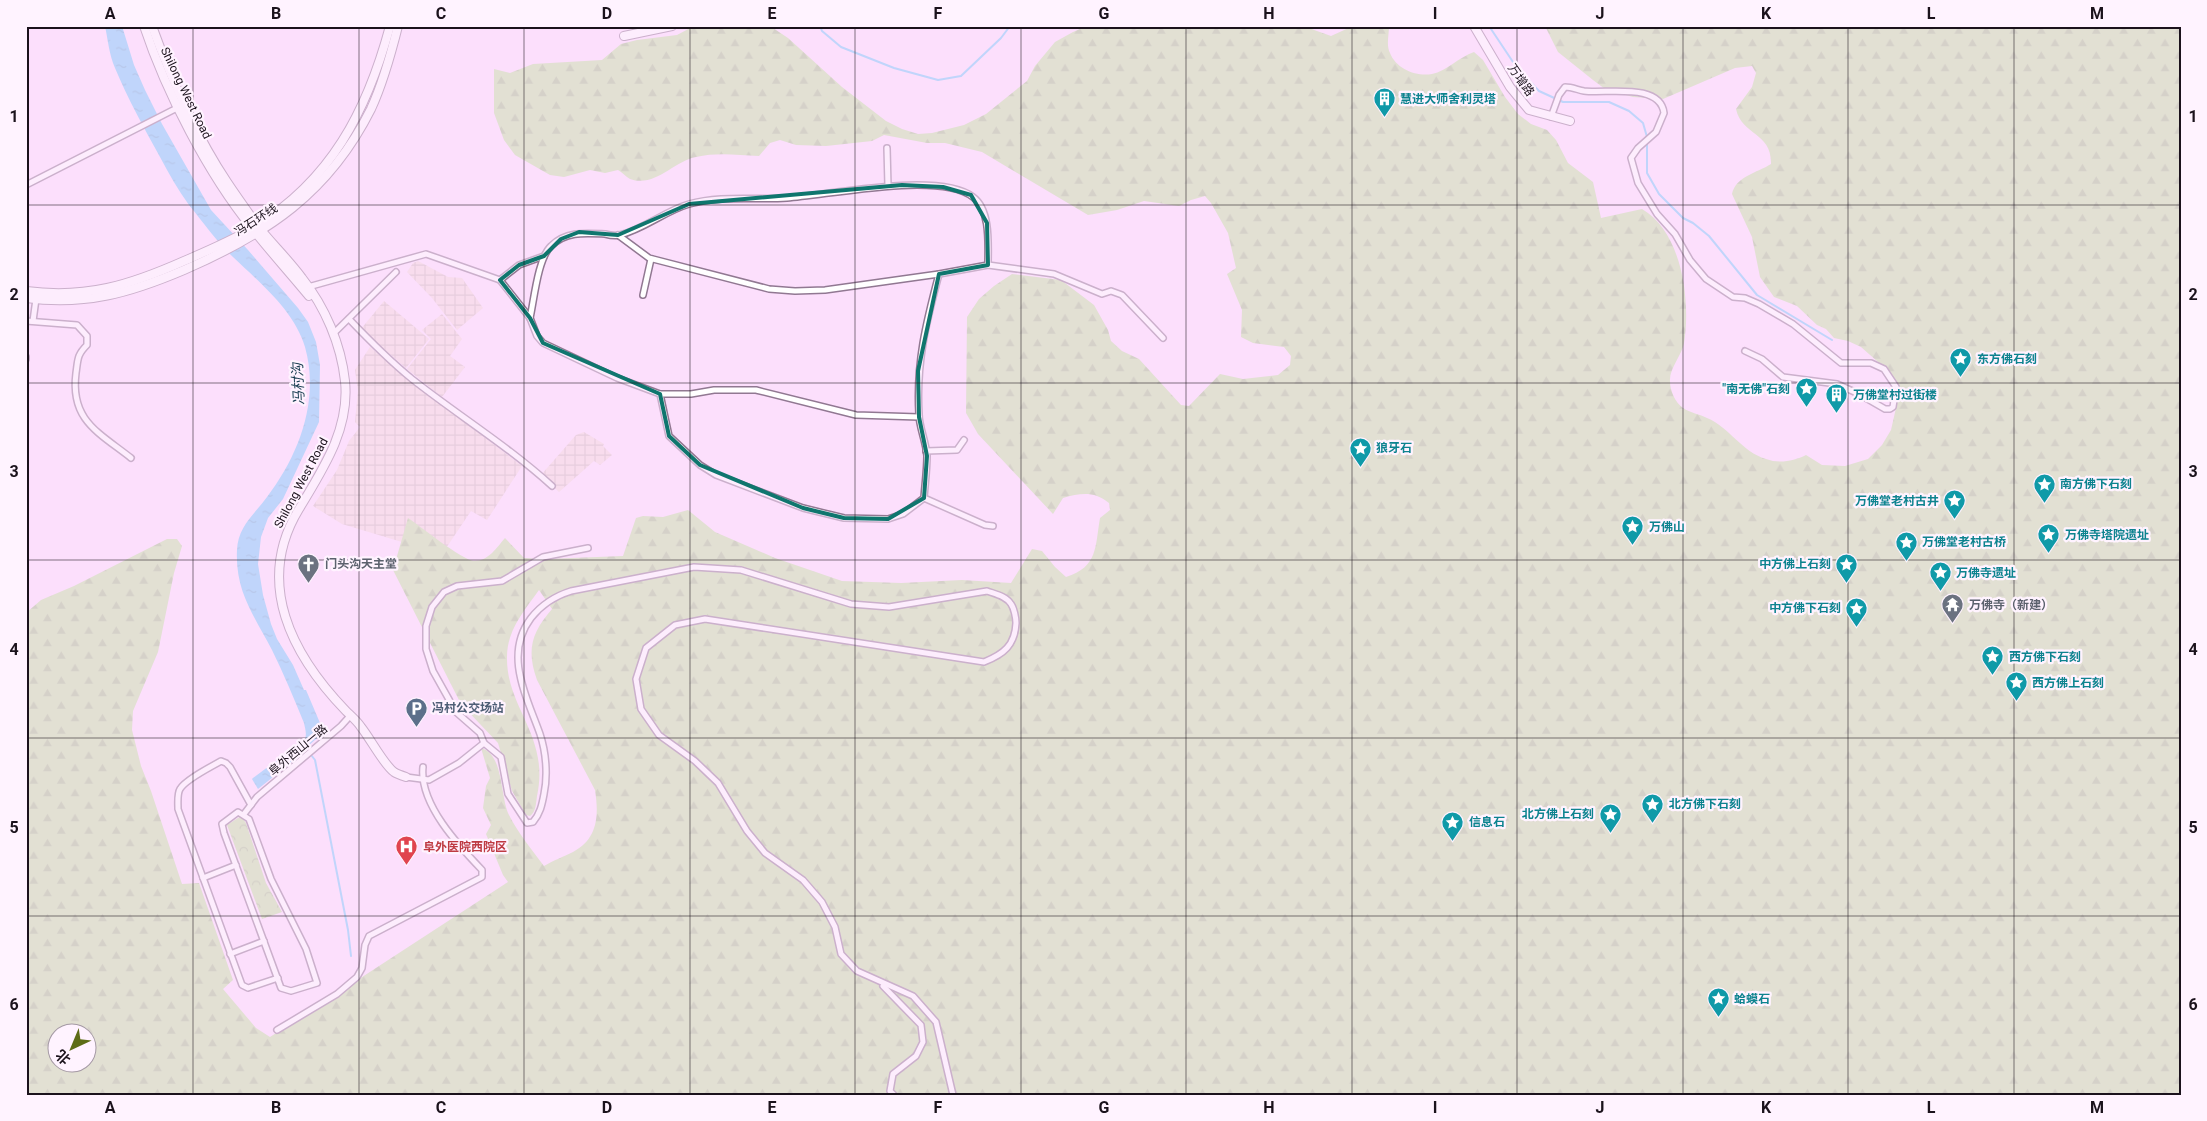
<svg xmlns="http://www.w3.org/2000/svg" width="2207" height="1121" font-family="Roboto,'Noto Sans SC',sans-serif">
	<defs>
		<pattern id="industrial-grid" width="8" height="8" patternUnits="userSpaceOnUse" patternTransform="scale(1.25)"><rect width="8" height="8" fill="#f3d9db"/><path d="M0 4h8M4 0v8" fill="none" stroke="#d0b9bb"/></pattern>
		<pattern id="forest-firs" width="22" height="20" patternUnits="userSpaceOnUse" patternTransform="scale(1.25)"><rect width="22" height="20" fill="#c3e2a3"/><path d="M5 1l3.5 6h-7zM16 11l3.5 6h-7z" fill="#a7c18c"/></pattern>
		<pattern id="park-crowns" width="20" height="18" patternUnits="userSpaceOnUse" patternTransform="scale(1.25)"><rect width="20" height="18" fill="#c3e2a3"/><path d="M2 6a3 3 0 1 1 6 0M12 15a3 3 0 1 1 6 0" fill="none" stroke="#a7c18c"/></pattern>
		<pattern id="water-ripples" width="26" height="14" patternUnits="userSpaceOnUse" patternTransform="scale(1.25)"><rect width="26" height="14" fill="#78cafa"/><path d="M2 4q2-2 4 0t4 0M15 11q2-2 4 0t4 0" fill="none" stroke="#67acd6"/></pattern>
	</defs>
	<rect width="100%" height="100%" fill="#fcdffc"/>
	<g fill="url(#industrial-grid)">
		<polygon points="418,261 448,277 462,278 483,308 457,330 432,298 407,272 413,263"/>
		<polygon points="384,301 429,339 406,368 361,329"/>
		<polygon points="442,314 462,339 450,356 465,367 442,397 407,369 431,339 422,330"/>
		<polygon points="370,347 409,380 522,466 487,520 471,511 442,554 342,524 313,506 337,470 349,441 360,427 355,422 358,391 355,370"/>
		<polygon points="584,432 604,444 603,446 612,455 600,465 594,461 559,492 541,475 576,435"/>
	</g>
	<path fill="url(#forest-firs)" fill-rule="evenodd" d="M 694,26 L 770,26 L 788,38 L 842,87 L 886,121 L 902,129 L 918,134 L 932,133 L 964,125 L 986,114 L 1027,81 L 1035,66 L 1055,42 L 1073,32 L 1087,26 L 1303,26 L 1331,36 L 1353,26 L 1389,26 C 1389,35 1386,45 1390,53 C 1396,69 1417,77 1432,74 C 1447,71 1459,57 1474,52 L 1483,60 L 1505,97 L 1518,114 L 1531,124 L 1547,130 L 1556,140 L 1568,163 L 1593,182 L 1601,218 L 1642,209 C 1682,232 1691,301 1684,343 C 1682,355 1669,369 1670,381 C 1670,391 1675,402 1683,408 C 1690,413 1700,414 1707,418 C 1729,427 1742,452 1766,459 C 1779,464 1794,461 1806,455 L 1822,465 L 1845,466 L 1868,459 L 1882,445 L 1891,430 L 1896,408 L 1896,385 L 1886,369 L 1861,347 L 1848,341 L 1834,338 L 1826,329 L 1817,325 L 1797,306 L 1774,297 L 1760,277 L 1752,237 L 1732,194 C 1736,176 1757,173 1771,164 C 1772,132 1742,136 1736,109 L 1752,87 L 1756,73 L 1752,66 L 1735,68 L 1663,99 L 1633,97 L 1605,89 L 1593,80 L 1558,52 L 1545,26 L 2181,26 L 2181,1095 L 26,1095 L 26,613 L 41,600 L 74,586 L 167,539 L 177,539 L 182,546 L 174,573 L 158,652 L 133,711 L 132,730 L 141,766 L 151,791 L 182,884 L 199,883 L 233,980 L 223,989 L 256,1028 L 270,1037 L 508,882 L 503,875 L 486,834 L 491,825 L 483,808 L 486,786 L 490,778 L 481,748 C 504,754 500,797 509,815 C 518,833 532,850 544,866 C 554,860 563,857 573,852 C 598,839 599,815 595,790 L 537,680 C 526,650 532,632 552,609 L 539,590 C 524,611 507,630 507,657 C 506,708 550,736 537,796 C 536,803 536,812 530,816 L 526,815 L 512,791 L 498,743 L 461,704 L 393,570 L 408,518 C 420,526 462,560 474,561 C 489,561 497,547 505,538 L 524,558 L 545,559 L 623,556 L 636,518 L 643,516 L 663,517 L 688,510 L 715,532 L 775,558 L 842,581 L 901,583 L 962,580 L 1011,583 L 1032,549 L 1042,551 L 1055,567 L 1066,577 C 1098,567 1095,547 1100,518 L 1110,510 L 1109,503 C 1094,491 1081,493 1063,498 L 1053,514 L 978,434 L 966,413 L 967,317 L 979,299 L 994,286 L 1012,274 L 1061,280 L 1094,305 L 1108,330 L 1111,341 L 1122,351 L 1139,359 L 1181,405 L 1189,406 L 1220,374 L 1243,379 L 1278,375 L 1290,365 L 1291,356 L 1284,347 L 1253,343 L 1241,337 L 1242,310 L 1227,274 L 1236,268 L 1228,233 L 1211,203 L 1205,196 L 1191,200 L 1179,206 L 1144,201 L 1117,210 L 1088,215 L 982,152 L 945,143 L 927,143 L 884,135 L 872,141 L 826,146 L 796,145 L 780,140 L 770,143 L 759,156 C 737,155 717,152 696,157 C 674,161 655,188 630,179 C 626,177 622,172 618,170 L 605,173 L 590,170 L 564,177 L 550,175 L 515,155 L 504,140 L 494,113 L 494,69 L 510,73 L 533,64 L 602,60 L 621,44 L 637,40 L 677,35 ZM 58,1034 L 88,1034 L 88,1064 L 58,1064 Z"/>
	<polygon fill="url(#park-crowns)" points="241,816 246,823 266,883 282,912 262,919 227,825"/>
	<path fill="url(#water-ripples)" d="M 105,26 L 122,26 L 134,65 L 145,90 L 162,124 L 211,210 L 248,250 L 298,308 L 308,322 L 316,342 L 320,365 L 319,422 L 283,499 L 268,518 L 261,537 L 258,564 L 263,595 L 271,624 L 277,639 L 293,665 L 304,690 L 306,690 L 320,723 L 322,722 L 327,729 L 306,748 L 307,750 L 258,789 L 252,779 C 259,773 303,742 305,739 C 307,734 305,728 304,723 C 294,699 284,674 272,650 C 254,615 235,592 237,550 C 238,526 254,515 267,497 C 299,455 320,400 305,347 C 294,310 260,283 233,257 C 217,242 203,222 189,205 C 178,190 169,174 160,157 C 144,128 128,99 115,68 C 109,54 108,40 105,26 Z"/>
	<g fill="none" stroke-linecap="round" stroke-linejoin="round">
		<g stroke="#78cafa" stroke-width="2">
			<polyline points="820,26 822,31 841,47 894,68 938,80 961,76 1001,38 1010,26"/>
			<polyline points="1489,26 1517,68 1539,91 1563,102 1609,102 1629,111 1643,123 1647,137"/>
			<polyline points="1647,141 1647,173 1659,194 1683,218 1693,223 1709,236 1757,295 1832,340"/>
			<polyline points="304,746 315,760 348,930 351,956"/>
		</g>
		<defs>
			<g id="street">
				<path d="M 1551,117 L 1559,95 L 1565,87 C 1572,87 1578,90 1584,91 C 1606,94 1660,82 1664,113 L 1656,132 L 1638,148 L 1631,158 L 1638,183 L 1657,214 L 1675,234 L 1690,260 L 1706,279 L 1733,297 L 1745,298 L 1759,304 L 1793,324 L 1841,363 L 1871,363 L 1884,369 L 1896,387 L 1893,407 L 1890,409 L 1885,409 L 1859,394 L 1837,384 L 1783,377 L 1762,359 L 1745,351"/>
				<polyline points="887,148 888,186"/>
				<polyline points="28,184 179,107"/>
				<polyline points="618,235 649,258 769,289 795,291 825,290 939,274 988,265 1054,274 1102,294 1111,291 1122,295 1163,338"/>
				<polyline points="544,256 519,265 500,280 530,318 537,336 543,343 617,378 660,394 691,394 714,390 756,390 856,415 919,417"/>
				<polyline points="308,287 426,254 500,280"/>
				<polyline points="643,295 651,259"/>
				<path d="M 530,318 C 534,300 538,258 551,246 C 566,231 585,233 605,234 C 609,235 615,236 620,235 C 644,229 665,211 689,204 C 720,195 755,200 787,198 C 830,195 939,171 973,197 C 991,210 988,245 988,265"/>
				<path d="M 349,319 C 369,340 390,361 412,379 C 459,416 508,446 552,486"/>
				<path d="M 26,321 L 77,325 L 87,336 L 87,345 C 77,355 78,359 76,373 C 70,420 98,432 131,458"/>
				<polyline points="33,321 36,299"/>
				<polyline points="334,333 396,272"/>
				<polyline points="26,357 26,359"/>
				<path d="M 660,394 L 669,436 L 700,465 L 716,475 L 803,508 L 844,518 L 888,519 L 903,514 L 924,498 C 925,484 927,470 927,456 C 926,441 919,427 919,414 C 916,363 926,323 939,274"/>
				<polyline points="926,451 957,450 964,440"/>
				<polyline points="924,498 985,525 993,526"/>
				<polyline points="484,743 480,733 456,712 433,671 426,649 426,626 432,607 444,592 457,586 502,581 543,557 588,548"/>
				<path d="M 406,777 L 429,780 L 459,763 L 484,743 L 501,757 L 508,794 L 527,823 L 533,822 C 540,814 542,805 544,794 C 548,775 546,752 540,734 C 527,697 503,655 531,618 C 542,604 555,596 571,591 L 694,567 L 741,570 L 851,604 L 889,607 L 987,591 C 995,594 1006,596 1011,604 C 1014,608 1016,618 1016,623 C 1015,645 1004,654 984,662 L 705,619 L 675,625 L 646,648 L 636,679 L 641,709 L 659,735 L 695,761 L 718,783 L 747,831 L 765,853 L 803,880 L 822,902 L 835,927 L 841,954 L 857,971 L 913,996 L 936,1022 L 953,1095"/>
				<path d="M 251,805 L 230,767 L 226,763 L 221,761 C 211,767 186,779 180,789 C 177,794 178,803 178,809 L 242,985 L 248,988 L 278,978"/>
				<polygon points="238,812 249,819 271,879 306,949 317,983 291,991 281,988 224,833 222,824"/>
				<polyline points="244,814 257,797 341,726 350,716"/>
				<polyline points="203,878 236,865"/>
				<polyline points="230,954 264,941"/>
				<polyline points="883,986 921,1025 923,1042 916,1056 893,1074 890,1091 894,1095"/>
				<path d="M 277,1030 L 337,994 L 357,977 L 362,968 L 365,945 L 369,936 L 482,877 L 482,870 C 459,846 419,804 423,767"/>
			</g>
			<g id="secondary">
				<path d="M 144,26 C 166,92 208,174 252,228 C 270,251 290,273 309,296"/>
				<path d="M 152,26 C 172,81 195,134 227,182 C 237,197 247,211 257,225 C 271,243 288,259 302,278 C 325,307 341,344 345,381 C 350,429 323,469 299,509 C 254,583 292,655 346,711 C 351,716 357,721 361,727 C 370,738 384,765 394,772 C 397,774 403,776 406,777"/>
				<polyline points="1474,26 1510,87 1529,110 1570,121"/>
				<polyline points="624,36 672,26"/>
				<path d="M 26,291 C 86,299 130,285 184,261 C 207,251 231,241 253,228 C 331,181 367,111 390,26"/>
				<path d="M 26,298 C 85,306 130,293 184,270 C 267,234 329,193 371,109 C 383,83 391,54 398,26"/>
			</g>
		</defs>
		<use href="#street" stroke="#917892" stroke-width="8"/>
		<use href="#secondary" stroke="#917892" stroke-width="10"/>
		<use href="#street" stroke="#fff" stroke-width="5"/>
		<use href="#secondary" stroke="#fff" stroke-width="8"/>
	</g>
	<path d="M0 0H2207V1121H0ZM 902,185 L 943,187 L 971,195 L 987,223 L 988,265 L 939,274 L 918,371 L 919,417 L 927,456 L 924,498 L 888,519 L 844,518 L 803,508 L 700,465 L 669,436 L 660,394 L 543,343 L 530,318 L 500,280 L 519,265 L 544,256 L 561,239 L 579,232 L 618,235 L 689,204 Z" fill="#fcdffc" fill-opacity=".55" fill-rule="evenodd"/>
	<path fill="none" stroke="#0f766e" stroke-width="4" stroke-linejoin="round" d="M 902,185 L 943,187 L 971,195 L 987,223 L 988,265 L 939,274 L 918,371 L 919,417 L 927,456 L 924,498 L 888,519 L 844,518 L 803,508 L 700,465 L 669,436 L 660,394 L 543,343 L 530,318 L 500,280 L 519,265 L 544,256 L 561,239 L 579,232 L 618,235 L 689,204 Z"/>
	<path fill="none" stroke="#1b121c" stroke-width="1" stroke-opacity="0.55" d="M 193,26 L 193,1095M 359,26 L 359,1095M 524,26 L 524,1095M 690,26 L 690,1095M 855,26 L 855,1095M 1021,26 L 1021,1095M 1186,26 L 1186,1095M 1352,26 L 1352,1095M 1517,26 L 1517,1095M 1683,26 L 1683,1095M 1848,26 L 1848,1095M 2014,26 L 2014,1095M 26,205 L 2181,205M 26,383 L 2181,383M 26,560 L 2181,560M 26,738 L 2181,738M 26,916 L 2181,916"/>
	<defs>
		<symbol id="building-pin" viewBox="-11 -11 22 30"><path d="M0 17L-7.5 6A9.5 9.5 0 1 1 7.5 6Z" fill="#0f9aa8" stroke="#fff3ff"/><path d="M-4-6H4V6H1V3H-1V6H-4ZM-2.5-4.3h1.7v1.8h-1.7ZM.8-4.3h1.7v1.8H.8ZM-2.5-1h1.7V.8h-1.7ZM.8-1h1.7V.8H.8Z" fill="#fff"/></symbol>
		<symbol id="sight-pin" viewBox="-11 -11 22 30"><path d="M0 17L-7.5 6A9.5 9.5 0 1 1 7.5 6Z" fill="#0f9aa8" stroke="#fff3ff"/><path d="M0-6L1.8-2.2L6-1.7L2.9 1.2L3.7 5.4L0 3.3L-3.7 5.4L-2.9 1.2L-6-1.7L-1.8-2.2Z" fill="#fff"/></symbol>
		<symbol id="church-pin" viewBox="-11 -11 22 30"><path d="M0 17L-7.5 6A9.5 9.5 0 1 1 7.5 6Z" fill="#6b7280" stroke="#fff3ff"/><path d="M-1.2-6h2.4v3.5h3.3v2.4h-3.3V6h-2.4V-.1h-3.3v-2.4h3.3Z" fill="#fff"/></symbol>
		<symbol id="temple-pin" viewBox="-11 -11 22 30"><path d="M0 17L-7.5 6A9.5 9.5 0 1 1 7.5 6Z" fill="#6b7280" stroke="#fff3ff"/><path d="M0-6L5-2H3V0L6.5 2.5H4V6H1.5V3h-3V6H-4V2.5H-6.5L-3 0V-2H-5Z" fill="#fff"/></symbol>
		<symbol id="parking-pin" viewBox="-11 -11 22 30"><path d="M0 17L-7.5 6A9.5 9.5 0 1 1 7.5 6Z" fill="#5c6f8a" stroke="#fff3ff"/><path d="M-3.5-5.5H1a3.5 3.5 0 0 1 0 7H-1V5.5H-3.5ZM-1-3.4V-.6H.8a1.4 1.4 0 0 0 0-2.8Z" fill="#fff"/></symbol>
		<symbol id="hospital-pin" viewBox="-11 -11 22 30"><path d="M0 17L-7.5 6A9.5 9.5 0 1 1 7.5 6Z" fill="#e0444e" stroke="#fff3ff"/><path d="M-5-5h3v3.5h4V-5h3V5h-3V1.5h-4V5h-3Z" fill="#fff"/></symbol>
	</defs>
	<g fill-rule="evenodd">
		<use href="#building-pin" x="1372" y="86" width="25" height="34"/>
		<use href="#sight-pin" x="1948" y="346" width="25" height="34"/>
		<use href="#sight-pin" x="1794" y="376" width="25" height="34"/>
		<use href="#building-pin" x="1824" y="382" width="25" height="34"/>
		<use href="#sight-pin" x="1348" y="436" width="25" height="34"/>
		<use href="#sight-pin" x="2032" y="472" width="25" height="34"/>
		<use href="#sight-pin" x="1942" y="488" width="25" height="34"/>
		<use href="#sight-pin" x="1620" y="514" width="25" height="34"/>
		<use href="#sight-pin" x="2036" y="522" width="25" height="34"/>
		<use href="#sight-pin" x="1894" y="530" width="25" height="34"/>
		<use href="#church-pin" x="296" y="552" width="25" height="34"/>
		<use href="#sight-pin" x="1834" y="552" width="25" height="34"/>
		<use href="#sight-pin" x="1928" y="560" width="25" height="34"/>
		<use href="#temple-pin" x="1940" y="592" width="25" height="34"/>
		<use href="#sight-pin" x="1844" y="596" width="25" height="34"/>
		<use href="#sight-pin" x="1980" y="644" width="25" height="34"/>
		<use href="#sight-pin" x="2004" y="670" width="25" height="34"/>
		<use href="#parking-pin" x="404" y="696" width="25" height="34"/>
		<use href="#sight-pin" x="1640" y="792" width="25" height="34"/>
		<use href="#sight-pin" x="1598" y="802" width="25" height="34"/>
		<use href="#sight-pin" x="1440" y="810" width="25" height="34"/>
		<use href="#hospital-pin" x="394" y="834" width="25" height="34"/>
		<use href="#sight-pin" x="1706" y="986" width="25" height="34"/>
	</g>
	<g text-anchor="middle" stroke-width="4.5" stroke-linejoin="round" paint-order="stroke">
		<g font-size="12" fill="#1b121c" stroke="#fff3ff">
			<text transform="translate(1521 80) rotate(55)" y="4">万增路</text>
			<text transform="translate(186 93) rotate(64)" y="4">Shilong West Road</text>
			<text transform="translate(256 220) rotate(-33)" y="4">冯石环线</text>
			<text transform="translate(301 483) rotate(-62)" y="4">Shilong West Road</text>
			<text transform="translate(298 750) rotate(-40)" y="4">阜外西山一路</text>
		</g>
		<g font-size="12" font-weight="bold" fill="#0d838f" stroke="#fff3ff" text-anchor="start">
			<text x="1400" y="103">慧进大师舍利灵塔</text>
			<text x="1977" y="363">东方佛石刻</text>
			<text x="1790" y="393" text-anchor="end">"南无佛"石刻</text>
			<text x="1853" y="399">万佛堂村过街楼</text>
			<text x="1376" y="452">狼牙石</text>
			<text x="2060" y="488">南方佛下石刻</text>
			<text x="1939" y="505" text-anchor="end">万佛堂老村古井</text>
			<text x="1649" y="531">万佛山</text>
			<text x="2065" y="539">万佛寺塔院遗址</text>
			<text x="1922" y="546">万佛堂老村古桥</text>
			<text x="1831" y="568" text-anchor="end">中方佛上石刻</text>
			<text x="1956" y="577">万佛寺遗址</text>
			<text x="1841" y="612" text-anchor="end">中方佛下石刻</text>
			<text x="2009" y="661">西方佛下石刻</text>
			<text x="2032" y="687">西方佛上石刻</text>
			<text x="1669" y="808">北方佛下石刻</text>
			<text x="1594" y="818" text-anchor="end">北方佛上石刻</text>
			<text x="1469" y="826">信息石</text>
			<text x="1734" y="1003">蛤蟆石</text>
		</g>
		<g font-size="12" font-weight="bold" fill="#5b616d" stroke="#fff3ff" text-anchor="start">
			<text x="325" y="568">门头沟天主堂</text>
			<text x="1969" y="609">万佛寺（新建）</text>
		</g>
		<g font-size="12" font-weight="bold" fill="#4e5e75" stroke="#fff3ff" text-anchor="start">
			<text x="432" y="712">冯村公交场站</text>
		</g>
		<g font-size="12" font-weight="bold" fill="#be3a42" stroke="#fff3ff" text-anchor="start">
			<text x="423" y="851">阜外医院西院区</text>
		</g>
		<g font-size="14" font-style="italic" fill="#193d51" stroke="#fff3ff">
			<text transform="translate(298 384) rotate(-93)" y="5">冯村沟</text>
		</g>
	</g>
	<rect width="2207" height="1121" fill="none" stroke="#fff3ff" stroke-width="55"/>
	<g transform="translate(72 1048) rotate(224)"><circle r="24" fill="#fff3ff" stroke="#a499a4"/>
	<path d="M0-4L9 19L0 12L-9 19Z" fill="#5d6c16"/>
	<text y="-8" font-size="14" font-weight="bold" text-anchor="middle" fill="#1b121c">北</text>
	</g>
	<rect x="28" y="28" width="2152" height="1066" fill="none" stroke="#1b121c" stroke-width="2"/>
	<g font-size="16" text-anchor="middle" font-weight="bold" fill="#1b121c">
		<text x="110" y="19">A</text>
		<text x="276" y="19">B</text>
		<text x="441" y="19">C</text>
		<text x="607" y="19">D</text>
		<text x="772" y="19">E</text>
		<text x="938" y="19">F</text>
		<text x="1104" y="19">G</text>
		<text x="1269" y="19">H</text>
		<text x="1435" y="19">I</text>
		<text x="1600" y="19">J</text>
		<text x="1766" y="19">K</text>
		<text x="1931" y="19">L</text>
		<text x="2097" y="19">M</text>
		<text x="14" y="122">1</text>
		<text x="2193" y="122">1</text>
		<text x="14" y="300">2</text>
		<text x="2193" y="300">2</text>
		<text x="14" y="477">3</text>
		<text x="2193" y="477">3</text>
		<text x="14" y="655">4</text>
		<text x="2193" y="655">4</text>
		<text x="14" y="833">5</text>
		<text x="2193" y="833">5</text>
		<text x="14" y="1010">6</text>
		<text x="2193" y="1010">6</text>
		<text x="110" y="1113">A</text>
		<text x="276" y="1113">B</text>
		<text x="441" y="1113">C</text>
		<text x="607" y="1113">D</text>
		<text x="772" y="1113">E</text>
		<text x="938" y="1113">F</text>
		<text x="1104" y="1113">G</text>
		<text x="1269" y="1113">H</text>
		<text x="1435" y="1113">I</text>
		<text x="1600" y="1113">J</text>
		<text x="1766" y="1113">K</text>
		<text x="1931" y="1113">L</text>
		<text x="2097" y="1113">M</text>
	</g>
</svg>
